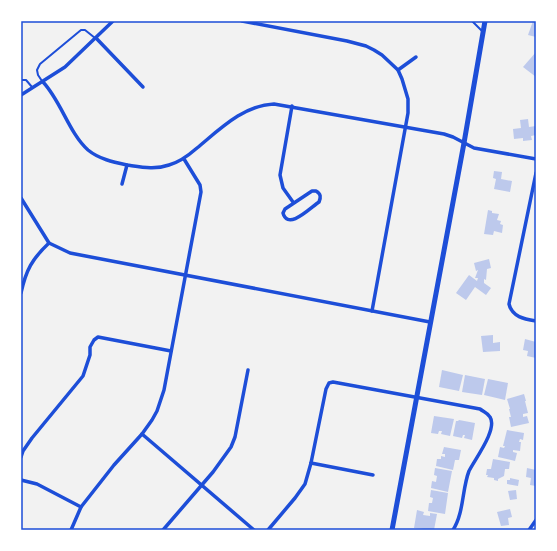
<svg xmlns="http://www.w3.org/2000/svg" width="557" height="551" font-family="'Zilla Slab',serif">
	<rect width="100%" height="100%" fill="#f2f2f2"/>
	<g fill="#bdc9ec">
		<polygon points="533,21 536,21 536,37 528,35"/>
		<polygon points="536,52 536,77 523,67"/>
		<polygon points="528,119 529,127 536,126 536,135 531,136 532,140 523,141 523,138 514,139 513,129 521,128 520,120"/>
		<polygon points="494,171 502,172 501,179 512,181 510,192 494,189 496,179 493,178"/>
		<polygon points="488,210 492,211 492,213 499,214 497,220 501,221 500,224 503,225 502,233 494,231 493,235 484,234"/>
		<polygon points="489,259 491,268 487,269 486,280 484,279 484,283 491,288 486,295 475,287 466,300 456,293 469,275 477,281 478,278 475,278 478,270 476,271 474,263"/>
		<polygon points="493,335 493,343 500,342 500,351 483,352 481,336"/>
		<polygon points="525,339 536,342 536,358 527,356 528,351 523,350"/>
		<polygon points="442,370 463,375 459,391 439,387"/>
		<polygon points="465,375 485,379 482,395 462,392"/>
		<polygon points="488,379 508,383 505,400 484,395"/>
		<polygon points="524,394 526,401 525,401 528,413 523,414 523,417 527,416 529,423 511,427 509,417 511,417 509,409 510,409 507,399"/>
		<polygon points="434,416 454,419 450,436 441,434 442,431 439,431 438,434 431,433"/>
		<polygon points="459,420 475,423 472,440 464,438 465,435 463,435 462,438 453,436 456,421 458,421"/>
		<polygon points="507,430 524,433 523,440 520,439 519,442 521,442 520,451 513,450 513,452 517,453 515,461 498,457 500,447 504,448 505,446 503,446"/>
		<polygon points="444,447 461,450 459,460 455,460 453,470 436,466 437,459 441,459 441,456 445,457 445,454 442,454"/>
		<polygon points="493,459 510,462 509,469 505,469 504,476 498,479 498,481 494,480 494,478 487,477 488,475 486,475 487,469 491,469"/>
		<polygon points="435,468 452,471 448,492 431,488 432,481 436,482 437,476 434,475"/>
		<polygon points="527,468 536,470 536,486 530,485 531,478 526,477"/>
		<polygon points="510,478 519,480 518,486 507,484 507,480 510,480"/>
		<polygon points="431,490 448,493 445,514 428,511 429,503 432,503 433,498 430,497"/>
		<polygon points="516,490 517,499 510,500 508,491"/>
		<polygon points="510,509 512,517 508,518 509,525 501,526 497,512"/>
		<polygon points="417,510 424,512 423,515 430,516 430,513 437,514 434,530 414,528"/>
	</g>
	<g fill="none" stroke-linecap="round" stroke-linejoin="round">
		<g stroke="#1d4ed8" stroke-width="2">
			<polyline points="472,21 482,31"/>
			<polyline points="21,80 26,80 32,87"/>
			<polyline points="42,81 38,75 37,70 40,64 81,30 85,30 95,38"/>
		</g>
		<g stroke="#1d4ed8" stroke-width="3.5">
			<polyline points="242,21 347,41 366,46 374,50 382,55 398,70 402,79 408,99 408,113 372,311"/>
			<polyline points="96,38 143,87"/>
			<polyline points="398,70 416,57"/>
			<path d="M 43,82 C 61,101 69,133 88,150 C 99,159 113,162 127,165 C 141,167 155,170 169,165 C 180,162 189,155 197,148 C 220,129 244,105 274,104 L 444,134 L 453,137 L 474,148 L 536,159"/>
			<polyline points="21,95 65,67 113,21"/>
			<polyline points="292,106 280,175 283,188 293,202"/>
			<path d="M 536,173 L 509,304 C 512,317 524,319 536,321"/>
			<polyline points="122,184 127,165"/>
			<path d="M 312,191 L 316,191 C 321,194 321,197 319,202 C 310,208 288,231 283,213 L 285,209 Z"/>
			<polyline points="21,198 49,243 70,253 430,322"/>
			<path d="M 21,293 C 26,270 32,259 49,243"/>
			<polyline points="142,434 254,530"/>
			<polyline points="21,457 23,451 32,438 83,376 90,355 90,347 94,340 98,337 171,351"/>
			<polyline points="311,463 373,475"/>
			<polyline points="21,480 37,484 81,507"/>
			<polyline points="71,530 81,507 114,465 142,434 152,420 157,411 164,390 201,192 200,185 184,159"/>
			<polyline points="163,530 213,472 231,447 235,437 248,370"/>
			<path d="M 268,530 L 295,498 L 305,484 L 311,463 L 326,389 L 329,383 L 333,382 L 480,409 C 484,412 488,413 490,417 C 498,429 475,459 469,471 C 462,489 464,513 453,530"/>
			<polyline points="529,530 536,520"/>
		</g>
		<polyline stroke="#1d4ed8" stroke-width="5" points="392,530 464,143 485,21"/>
	</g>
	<rect width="557" height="551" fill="none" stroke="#ffffff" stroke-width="44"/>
	<rect x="22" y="22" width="513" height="507" fill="none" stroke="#1d4ed8" stroke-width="1.5"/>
</svg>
